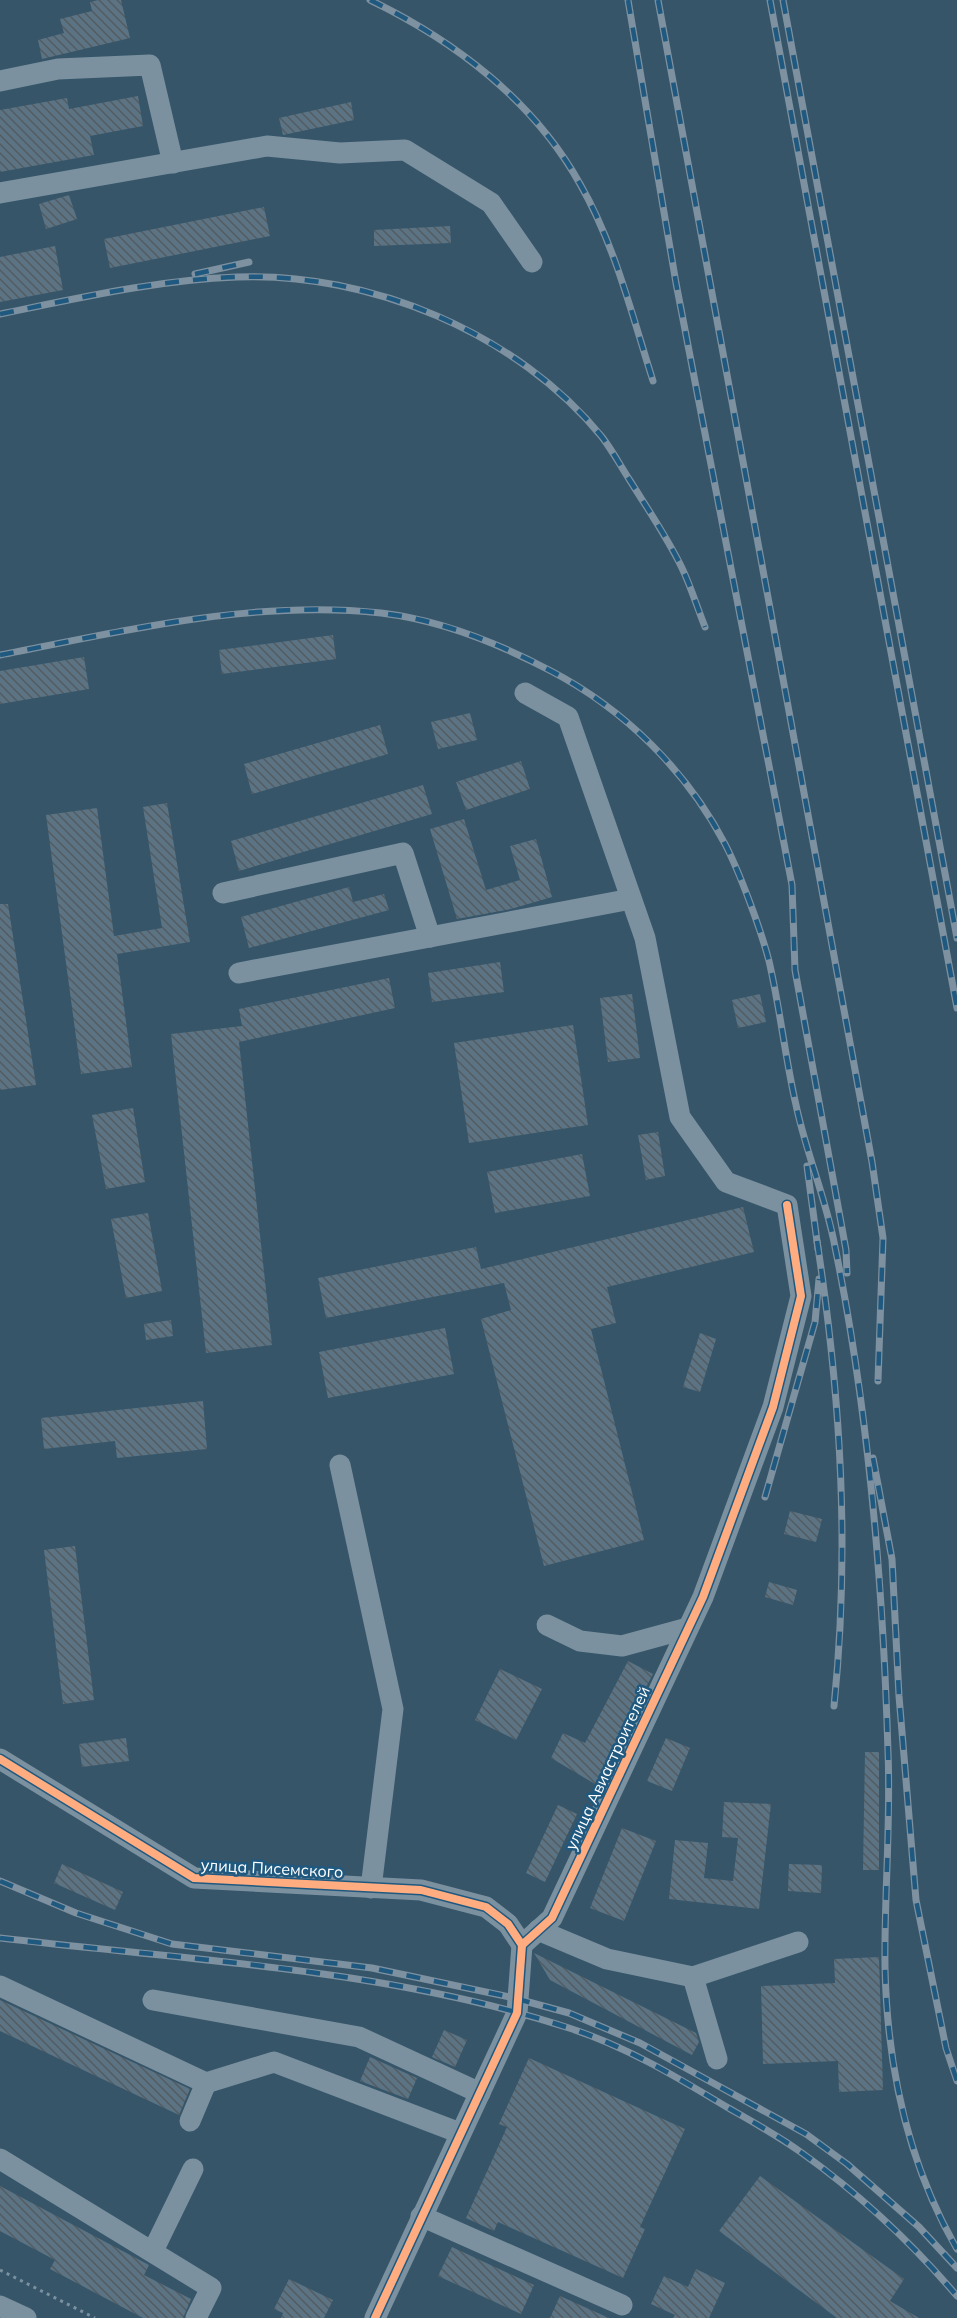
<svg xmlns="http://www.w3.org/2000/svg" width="957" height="2318" font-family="Mulish,sans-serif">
	<defs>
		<pattern id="building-back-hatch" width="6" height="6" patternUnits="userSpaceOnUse" patternTransform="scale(1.5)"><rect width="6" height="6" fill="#5b7382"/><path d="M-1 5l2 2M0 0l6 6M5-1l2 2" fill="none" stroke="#525c62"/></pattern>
	</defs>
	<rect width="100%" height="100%" fill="#365569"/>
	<g fill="url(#building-back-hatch)">
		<polygon points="98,0 121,0 130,38 42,59 38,40 64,33 60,19 92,11 90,2"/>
		<polygon points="138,96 143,126 90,136 94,155 0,172 0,110 67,98 69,109"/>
		<polygon points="351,102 354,120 283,135 279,118"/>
		<polygon points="69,195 77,219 46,229 39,204"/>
		<polygon points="264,207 270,236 110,268 104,239"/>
		<polygon points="450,226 451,243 374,246 374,230"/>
		<polygon points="55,246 63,290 0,302 0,257"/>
		<polygon points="333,635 336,659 222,674 219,650"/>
		<polygon points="84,657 89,689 0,704 0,671"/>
		<polygon points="470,713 477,740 438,749 431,722"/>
		<polygon points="380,725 388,754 252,794 244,764"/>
		<polygon points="521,761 530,789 466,810 456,782"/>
		<polygon points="423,785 432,814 239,871 231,841"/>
		<polygon points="167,803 190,942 117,954 132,1067 81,1074 46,815 97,808 114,936 162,928 143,807"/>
		<polygon points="464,819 486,890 520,880 510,846 536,839 552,897 511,909 457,919 430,829"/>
		<polygon points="349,887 353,902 384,894 389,910 249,948 241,917"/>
		<polygon points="0,904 8,904 36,1085 0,1090"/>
		<polygon points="500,962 504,992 432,1002 428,973"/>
		<polygon points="389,978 395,1008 239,1042 272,1345 206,1353 171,1034 242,1026 239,1009"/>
		<polygon points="632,994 640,1058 608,1062 600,998"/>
		<polygon points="760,994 766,1022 738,1028 732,1000"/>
		<polygon points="573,1025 588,1125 469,1143 454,1043"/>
		<polygon points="133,1108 145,1182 106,1189 92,1115"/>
		<polygon points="658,1132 665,1176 646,1180 638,1135"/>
		<polygon points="582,1154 590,1196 495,1213 487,1172"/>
		<polygon points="743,1207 754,1252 607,1287 616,1323 591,1329 644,1540 544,1566 481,1319 511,1310 504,1283 326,1318 318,1278 476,1247 481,1269"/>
		<polygon points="148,1213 162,1291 126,1298 111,1219"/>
		<polygon points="171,1320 173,1336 146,1340 144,1324"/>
		<polygon points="445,1328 454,1374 328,1398 319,1352"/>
		<polygon points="700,1333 716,1339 700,1392 683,1387"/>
		<polygon points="203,1401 207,1449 117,1458 115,1441 44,1449 41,1418"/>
		<polygon points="790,1511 822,1519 816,1542 784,1534"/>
		<polygon points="75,1546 94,1700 63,1704 44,1550"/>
		<polygon points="769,1582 797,1590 793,1605 765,1597"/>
		<polygon points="628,1661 653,1674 595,1784 551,1758 563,1733 585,1743"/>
		<polygon points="500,1669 542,1689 516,1740 475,1720"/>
		<polygon points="126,1738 129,1761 82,1767 79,1744"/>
		<polygon points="666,1738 690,1748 672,1791 647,1781"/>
		<polygon points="865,1752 879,1752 879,1870 863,1870"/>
		<polygon points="724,1802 771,1804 759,1909 669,1899 675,1840 708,1843 704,1878 733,1881 738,1838 722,1837"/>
		<polygon points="558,1805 577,1814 545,1882 526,1873"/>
		<polygon points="622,1828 656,1841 624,1921 590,1908"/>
		<polygon points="62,1864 123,1892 115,1910 54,1883"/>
		<polygon points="789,1864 822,1865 821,1893 788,1891"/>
		<polygon points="534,1953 696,2033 699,2042 692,2055 550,1980"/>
		<polygon points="879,1957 883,2090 839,2092 838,2061 763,2064 761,1986 835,1983 834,1959"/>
		<polygon points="0,2000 190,2089 179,2115 0,2031"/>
		<polygon points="444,2030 467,2040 455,2067 432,2057"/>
		<polygon points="370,2057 417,2078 408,2099 360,2081"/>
		<polygon points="529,2058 685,2129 640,2227 645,2229 623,2278 498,2222 494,2231 466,2218 507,2127 499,2124"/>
		<polygon points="760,2176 904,2279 890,2301 919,2318 837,2318 719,2231"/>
		<polygon points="0,2186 149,2265 144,2275 191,2299 183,2318 143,2318 50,2269 55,2260 0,2231"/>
		<polygon points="452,2247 534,2285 521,2314 438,2276"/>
		<polygon points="696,2269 725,2283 709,2318 673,2318 675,2315 651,2304 664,2276 688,2287"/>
		<polygon points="289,2279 333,2300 324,2318 281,2318 283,2313 274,2309"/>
		<polygon points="560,2296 609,2318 550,2318"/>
	</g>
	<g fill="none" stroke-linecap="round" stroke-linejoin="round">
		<polyline stroke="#7b91a0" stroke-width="3" stroke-dasharray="3 4.5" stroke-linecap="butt" points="0,2270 95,2318"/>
		<g stroke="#7b91a0" stroke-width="21">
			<polyline points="0,81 58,69 150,65 173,163"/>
			<polyline points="0,193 267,146 340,153 405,150 491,203 532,262"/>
			<polyline points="223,893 403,853 430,937"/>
			<polyline points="239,973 631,899"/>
			<polyline points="340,1465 393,1709 371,1888"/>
			<polyline points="547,1625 580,1641 622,1646 688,1628"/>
			<polyline points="0,1759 194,1878 421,1890 486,1907 508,1924 522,1945"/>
			<polyline points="538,1930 607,1959 693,1977 798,1942"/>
			<polyline points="693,1977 717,2059"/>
			<polyline points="0,1986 206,2083 274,2062 460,2133"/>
			<polyline points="153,2000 359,2037 480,2093"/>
			<polyline points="190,2121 206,2083"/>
			<polyline points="0,2159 211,2288 196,2318"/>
			<polyline points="421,2216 622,2305"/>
			<polyline points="153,2251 193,2169"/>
			<polyline points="0,2306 26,2318"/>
			<polyline points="375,2318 517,2013 522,1945 552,1918 703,1597 773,1407 801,1296 787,1205 726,1182 680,1117 645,938 568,717 525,693"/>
		</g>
		<defs>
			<g id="rail">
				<path d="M 370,0 C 455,41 534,101 580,184 C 615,245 632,315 653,381"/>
				<polyline points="628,0 676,283 792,885 795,970 846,1250 847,1273"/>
				<polyline points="658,0 872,1162 883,1238 878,1381"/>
				<polyline points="770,0 957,1008"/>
				<polyline points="783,0 957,938"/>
				<polyline points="195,274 249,262"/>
				<path d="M 0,314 C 79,298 156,280 237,277 C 370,272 517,333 602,437 C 612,450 620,465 629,479 C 647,508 667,537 682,568 C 691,587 697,607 705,627"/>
				<path d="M 0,655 C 124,631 254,599 381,613 C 441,620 498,643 551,671 C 624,709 687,771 725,844 C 740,873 761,930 769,961 C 780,1008 785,1057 796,1105 C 806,1153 826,1198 835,1247 C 869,1412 883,1584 888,1752 C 891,1824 884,1896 885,1967 C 887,2065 908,2164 957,2249"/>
				<polyline points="807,1166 818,1249"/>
				<path d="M 817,1241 C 841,1398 850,1549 834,1706"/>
				<polyline points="873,1458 892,1559 899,1696 916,1900 946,2048 957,2081"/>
				<polyline points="765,1497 815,1322 819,1279"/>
				<polyline points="0,1881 76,1913 172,1944 372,1968 510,1997 569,2013 640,2043 806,2134 847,2164 919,2227 957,2268"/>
				<path d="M 0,1938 C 187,1960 390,1969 569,2028 C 625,2046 675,2076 725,2106 C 751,2121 777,2135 802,2153 C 858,2193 912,2243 957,2296"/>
			</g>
		</defs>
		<use href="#rail" stroke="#7d91a0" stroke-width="7"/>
		<use href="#rail" stroke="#20597f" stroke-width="4.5" stroke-dasharray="14" stroke-linecap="butt"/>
		<defs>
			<g id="cycleway">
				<polyline points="0,1759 194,1878 421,1890 486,1907 508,1924 522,1945"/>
				<polyline points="375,2318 517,2013 522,1945 552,1918 703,1597 773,1407 801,1296 787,1205"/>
			</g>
		</defs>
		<use href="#cycleway" stroke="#20597f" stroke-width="11"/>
		<use href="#cycleway" stroke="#ffac80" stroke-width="8"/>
	</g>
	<g text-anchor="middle" stroke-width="5" stroke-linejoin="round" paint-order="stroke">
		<g font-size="16" fill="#fff" stroke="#20597f">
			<text transform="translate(607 1768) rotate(-65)" y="6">улица Авиастроителей</text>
			<text transform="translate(272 1868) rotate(3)" y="6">улица Писемского</text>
		</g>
	</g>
</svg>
